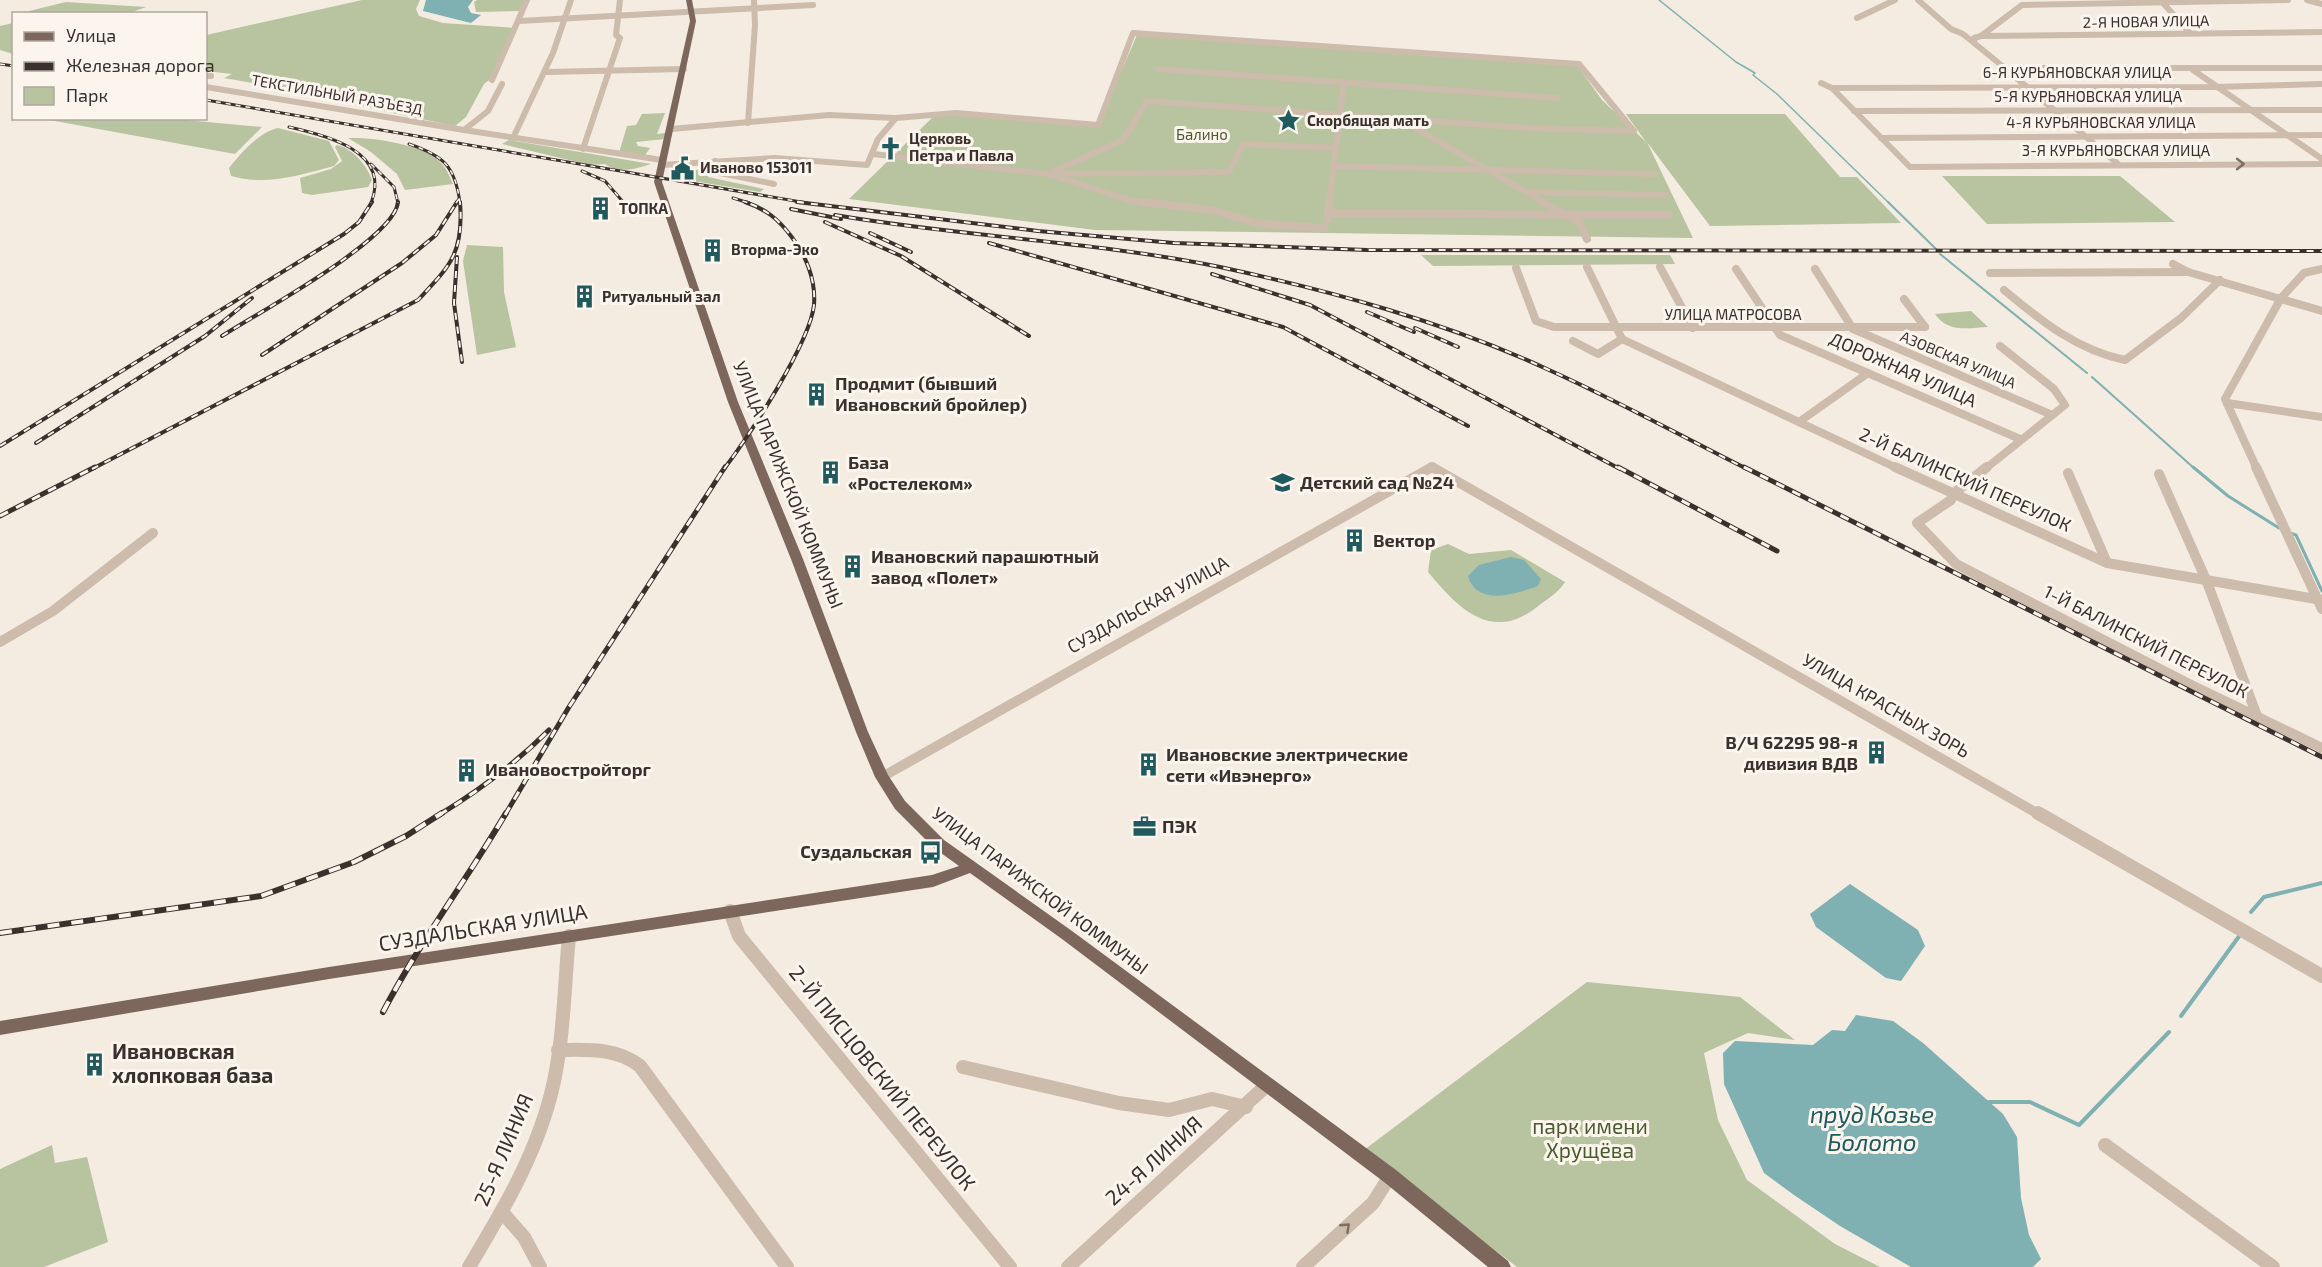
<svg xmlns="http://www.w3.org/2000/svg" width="2322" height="1267" font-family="'Exo 2',sans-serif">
	<rect width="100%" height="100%" fill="#f4ebe1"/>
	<g fill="#b8c4a0">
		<path d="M 362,0 L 420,0 L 416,9 L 419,16 L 443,23 L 516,28 L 489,80 L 484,84 L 466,117 L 455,126 C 377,111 302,91 224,78 L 232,74 L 206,71 L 206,35 Z"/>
		<polygon points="477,0 524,0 520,11 476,12 474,2"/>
		<polygon points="66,2 146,7 130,13 30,14 29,11"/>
		<polygon points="13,23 14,23 13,54 0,50 0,26"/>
		<polygon points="1137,35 1577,65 1602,100 1646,142 1626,114 1785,114 1840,177 1857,177 1901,223 1710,226 1647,142 1693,238 1095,230 849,199 938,112 1098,125"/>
		<polygon points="665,113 657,134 665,133 665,139 636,142 638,146 650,148 645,155 619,153 627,126 636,125 642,114"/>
		<polygon points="174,119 262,127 235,154 44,119"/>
		<path d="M 278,128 L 329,141 L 339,160 L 334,166 C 300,175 266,186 231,176 L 229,168 C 241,153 259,132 278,128 Z"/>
		<path d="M 348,138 C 372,137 420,144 438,160 C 446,167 449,175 453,184 L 405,190 L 397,174 L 371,152 Z"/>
		<path d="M 509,140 L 651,164 C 636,169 618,174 605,164 L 590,165 L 502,144 Z"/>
		<path d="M 337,145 C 352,148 367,165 372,180 L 368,187 L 312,195 L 302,193 L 300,178 L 331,169 L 342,161 L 335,147 Z"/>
		<polygon points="709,166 708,177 764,189 760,192 693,181 693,171"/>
		<polygon points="1942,176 2120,176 2175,222 1987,224"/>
		<polygon points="467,245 503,247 504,292 516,347 477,355 463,261"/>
		<polygon points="1421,255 1670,255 1675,264 1433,266"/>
		<path d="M 1971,311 L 1988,327 C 1967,328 1948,333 1935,314 Z"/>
		<path d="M 1448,544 L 1469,554 L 1511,550 L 1565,582 C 1558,593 1547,599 1537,607 C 1491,643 1458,608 1428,572 L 1431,550 Z"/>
		<polygon points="1587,982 1740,997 1795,1040 1748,1033 1704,1053 1718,1120 1747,1180 1835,1244 1880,1267 1517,1267 1364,1150"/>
		<polygon points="52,1145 55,1163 87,1157 108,1242 44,1267 0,1267 0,1169"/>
	</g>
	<g fill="#7fb0b2">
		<polygon points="426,0 473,0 468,7 471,13 481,15 471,23 423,11"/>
		<path d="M 1511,557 L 1524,560 L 1541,579 L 1538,586 C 1516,594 1477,607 1468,576 L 1479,565 Z"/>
		<polygon points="1850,884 1918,930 1925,946 1901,981 1886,978 1816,927 1810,914"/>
		<polygon points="1856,1015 1893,1021 1923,1043 2003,1114 2017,1137 2021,1198 2029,1235 2041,1259 2033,1267 1911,1267 1840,1226 1794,1195 1764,1173 1724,1084 1723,1053 1735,1041 1813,1045 1832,1030 1845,1031"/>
	</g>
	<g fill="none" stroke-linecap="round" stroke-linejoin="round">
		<polyline stroke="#7fb0b2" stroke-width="1.5" points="1659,0 1736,62 1755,73 1753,75 1777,94 1889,203"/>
		<g stroke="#7fb0b2" stroke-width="2">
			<polyline points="1888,202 1936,249"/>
			<polyline points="1940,254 2087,373"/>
			<polyline points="2092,377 2195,469"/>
		</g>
		<g stroke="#7fb0b2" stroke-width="3">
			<polyline points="2193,467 2228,496 2279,528"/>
			<polyline points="2290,533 2296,535 2322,591"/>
		</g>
		<g stroke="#7fb0b2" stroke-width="4">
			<polyline points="2251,912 2264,897 2322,883"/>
			<polyline points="2181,1016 2240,935"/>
			<polyline points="1989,1102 2030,1102 2079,1125 2169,1032"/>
		</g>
		<g stroke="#cdbbac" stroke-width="6">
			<polyline points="1918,0 1951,29 1963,34 1995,60 2118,164"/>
			<polyline points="2307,0 2322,4"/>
			<polyline points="2163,3 2190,33"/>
			<polyline points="1857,18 1895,0"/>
			<polyline points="519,21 813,5"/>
			<polyline points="1981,36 2022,5 2288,0"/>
			<polyline points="1974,42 1974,38 1981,36 2322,32"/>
			<polyline points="2004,68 2322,68"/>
			<polyline points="1158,69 1558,98"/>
			<polyline points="2198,69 2193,70 2322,159"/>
			<polyline points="546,72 684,69"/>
			<polyline points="206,76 211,76"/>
			<polyline points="492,80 527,0"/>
			<polyline points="1821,83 1832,88 1910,167 2322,164"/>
			<polyline points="502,84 488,111 464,130 662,160"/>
			<polyline points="206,87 464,130"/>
			<polyline points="1832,88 2214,87 2322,84"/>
			<polyline points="1854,111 2322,110"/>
			<polyline points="896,118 956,113 1098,125 1133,33 1579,64 1634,131 1528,128 1147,101 1123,140 1048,174"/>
			<polyline points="1405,122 1545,203"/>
			<polyline points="748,123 755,25 754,1"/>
			<polyline points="513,138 553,53 571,0"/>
			<polyline points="1881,138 2322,135"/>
			<polyline points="583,149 620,38 616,35 620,0"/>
			<polyline points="873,154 1048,174 1133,201 1155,203"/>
			<polyline points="715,161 710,171 774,184"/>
			<polyline points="661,165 775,158 867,165 878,139 896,118 829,115 671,129"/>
			<polyline points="1333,166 1655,174"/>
			<polyline points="1057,174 1229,172 1243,144 1335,148"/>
			<polyline points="1530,192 1665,195"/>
			<polyline points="1329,203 1344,83"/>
		</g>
		<g stroke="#cdbbac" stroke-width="8">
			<polyline points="1142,202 1212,210 1261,224 1325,228"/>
			<polyline points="1542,202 1579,222 1587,239"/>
			<polyline points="1328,213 1669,215"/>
			<polyline points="1327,220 1329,202"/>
			<polyline points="2173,264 2188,272 2322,311"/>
			<polyline points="1587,267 1622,339 1899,469"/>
			<polyline points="1660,267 1693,328"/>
			<polyline points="1516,268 1536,321 1554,327 1925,327"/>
			<polyline points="1736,269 1780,335 2020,439"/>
			<polyline points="1815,269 1853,329 2052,415"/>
			<polyline points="1990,273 2188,272"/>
			<path d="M 2004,290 C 2041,321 2077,350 2125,360 L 2181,318 L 2220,280"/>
			<polyline points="1904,299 1925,327"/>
			<polyline points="1573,341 1598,354 1622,339"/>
			<polyline points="2227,403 2322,417"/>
			<polyline points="1799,422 1868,373"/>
			<polyline points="1429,469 1435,469"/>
			<polyline points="1985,469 2065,405 2054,389 2000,346"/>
			<polyline points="2257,469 2225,399 2281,298 2304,273 2322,269"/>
		</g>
		<g stroke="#cdbbac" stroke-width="10">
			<polyline points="1432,467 2040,815"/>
			<polyline points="1895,467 2107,563 2322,600"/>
			<polyline points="1987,467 1953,494 1951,500 1917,523 1956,564 2187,683 2322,748"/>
			<polyline points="2256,467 2322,609"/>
			<polyline points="2068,473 2107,563"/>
			<polyline points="2159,474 2207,582 2257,716"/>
			<polyline points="0,642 53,611 153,533"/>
			<polyline points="882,777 1432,467"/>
		</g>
		<g stroke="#cdbbac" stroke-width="14">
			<polyline points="2038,813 2322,976"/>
			<polyline points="730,911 739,936 1010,1267"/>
			<path d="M 558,1050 C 587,1050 616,1047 640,1066 L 787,1267"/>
			<polyline points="963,1067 1119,1103 1169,1110 1212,1099 1246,1107"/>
			<polyline points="2105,1145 2273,1267"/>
			<polyline points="502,1212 524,1237 540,1267"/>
			<path d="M 469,1267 C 502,1212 535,1157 551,1094 C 564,1043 564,989 569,936"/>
			<polyline points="1068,1267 1267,1085"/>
			<polyline points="1303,1267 1373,1203 1390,1176"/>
		</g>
		<polygon fill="#7d675c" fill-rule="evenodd" points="686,0 692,0 696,21 662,182 738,402 803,559 868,732 888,775 905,801 944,840 1072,931 1396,1170 1508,1261 1511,1267 1488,1267 1384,1182 1062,939 970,873 933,887 329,979 0,1035 0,1021 329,967 932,875 959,866 934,848 895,809 875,777 856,732 791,559 728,402 654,182 690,21"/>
		<defs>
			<g id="rail-far3">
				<polyline points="0,64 14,66"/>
				<polyline points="206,100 807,203"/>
				<path d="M 289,127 C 325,135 392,151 371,203"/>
				<path d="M 409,144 C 444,156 455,166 460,203"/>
				<polyline points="371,164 394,187 398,203"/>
				<polyline points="582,171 605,181 624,203"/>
				<polyline points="733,198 749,203"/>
				<polyline points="456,203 459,199"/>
			</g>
			<g id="rail-far2">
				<polyline points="623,202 628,212"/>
				<polyline points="797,202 1038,231 1174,243 1367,250 2322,251"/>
				<polyline points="791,209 841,219"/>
				<path d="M 835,215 C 963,237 1093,241 1220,267 C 1331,291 1446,322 1549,370 C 1616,400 1681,436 1747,469"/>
				<polyline points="825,222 901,256 1029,336"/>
				<polyline points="870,233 911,252"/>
				<polyline points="989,243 1283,327 1468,426"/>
				<polyline points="457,257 454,303 462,362"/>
				<polyline points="1212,274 1310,305 1620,469"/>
				<polyline points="1367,312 1414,332"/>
				<polyline points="1415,328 1458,347"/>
				<path d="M 222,336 C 256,314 395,239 398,202"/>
				<polyline points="262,355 402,263 436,235 457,202"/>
				<polyline points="36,443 205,336 252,298"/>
				<polyline points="0,446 344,234 359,222 372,202"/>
				<path d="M 92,469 L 418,300 C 450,266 464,253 460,202"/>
				<path d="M 724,469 C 749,436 810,343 814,305 C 816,280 806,255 791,236 C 778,219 766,209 745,202"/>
			</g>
			<g id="rail-far1">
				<polyline points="1618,467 1777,551"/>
				<polyline points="1744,467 2322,757"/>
				<polyline points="0,516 95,467"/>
				<path d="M 439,815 C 480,790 515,764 549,730"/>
				<polyline points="505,815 569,707 725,467"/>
			</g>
			<g id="rail">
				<polyline points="0,933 261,896 354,862 406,836 442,813"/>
				<path d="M 383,1012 C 419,943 466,881 506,813"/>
			</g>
		</defs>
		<use href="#rail-far3" stroke="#3b302b" stroke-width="3"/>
		<use href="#rail-far2" stroke="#3b302b" stroke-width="4"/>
		<use href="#rail-far1" stroke="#3b302b" stroke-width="5"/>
		<use href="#rail" stroke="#3b302b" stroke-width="6"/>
		<use href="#rail-far3" stroke="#fbf5ee" stroke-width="1.5" stroke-dasharray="5" stroke-linecap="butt"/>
		<use href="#rail-far2" stroke="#fbf5ee" stroke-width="2" stroke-dasharray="7" stroke-linecap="butt"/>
		<use href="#rail-far1" stroke="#fbf5ee" stroke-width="3" stroke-dasharray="9" stroke-linecap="butt"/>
		<use href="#rail" stroke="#fbf5ee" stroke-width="4" stroke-dasharray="12" stroke-linecap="butt"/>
	</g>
	<defs><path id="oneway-chevron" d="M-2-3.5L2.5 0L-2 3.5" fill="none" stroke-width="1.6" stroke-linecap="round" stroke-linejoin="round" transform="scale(1.5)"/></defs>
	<g stroke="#7d6f65">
		<use href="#oneway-chevron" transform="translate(2240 164)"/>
		<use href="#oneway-chevron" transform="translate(1346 1227) rotate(-43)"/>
	</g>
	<defs>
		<symbol id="sight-bare" viewBox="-9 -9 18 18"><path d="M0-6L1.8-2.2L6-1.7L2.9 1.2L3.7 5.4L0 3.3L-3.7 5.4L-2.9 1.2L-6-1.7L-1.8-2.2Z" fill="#1f5a5e" stroke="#fbf5ee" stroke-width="2.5" paint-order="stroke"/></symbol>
		<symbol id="church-bare" viewBox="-9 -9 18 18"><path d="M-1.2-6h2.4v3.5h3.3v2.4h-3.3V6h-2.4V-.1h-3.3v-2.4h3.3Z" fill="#1f5a5e" stroke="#fbf5ee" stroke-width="2.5" paint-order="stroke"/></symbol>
		<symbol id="civic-bare" viewBox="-9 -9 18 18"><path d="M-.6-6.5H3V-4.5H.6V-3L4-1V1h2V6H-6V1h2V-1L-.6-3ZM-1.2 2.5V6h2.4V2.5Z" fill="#1f5a5e" stroke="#fbf5ee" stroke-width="2.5" paint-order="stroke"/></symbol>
		<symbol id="building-bare" viewBox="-9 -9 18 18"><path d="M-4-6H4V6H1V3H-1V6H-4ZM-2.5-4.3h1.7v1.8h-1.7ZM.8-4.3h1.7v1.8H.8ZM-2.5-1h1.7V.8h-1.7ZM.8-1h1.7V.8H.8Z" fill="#1f5a5e" stroke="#fbf5ee" stroke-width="2.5" paint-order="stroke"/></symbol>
		<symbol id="school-bare" viewBox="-9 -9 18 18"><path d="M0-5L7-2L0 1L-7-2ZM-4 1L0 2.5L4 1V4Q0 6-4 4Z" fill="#1f5a5e" stroke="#fbf5ee" stroke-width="2.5" paint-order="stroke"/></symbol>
		<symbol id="office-bare" viewBox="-9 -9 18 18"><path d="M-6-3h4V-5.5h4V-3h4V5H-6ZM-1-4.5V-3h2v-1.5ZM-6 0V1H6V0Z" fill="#1f5a5e" stroke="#fbf5ee" stroke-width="2.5" paint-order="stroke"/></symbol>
		<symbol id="bus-bare" viewBox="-9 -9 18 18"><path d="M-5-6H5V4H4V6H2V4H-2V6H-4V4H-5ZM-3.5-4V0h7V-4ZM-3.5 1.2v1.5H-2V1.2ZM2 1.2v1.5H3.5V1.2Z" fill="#1f5a5e" stroke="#fbf5ee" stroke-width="2.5" paint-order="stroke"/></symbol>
	</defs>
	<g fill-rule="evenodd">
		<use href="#sight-bare" x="1272" y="104" width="33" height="33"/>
		<use href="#church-bare" x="874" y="132" width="33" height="33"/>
		<use href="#civic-bare" x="666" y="152" width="33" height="33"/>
		<use href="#building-bare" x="584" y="192" width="33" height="33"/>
		<use href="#building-bare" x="696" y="234" width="33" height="33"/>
		<use href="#building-bare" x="568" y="280" width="33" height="33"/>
		<use href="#building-bare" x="800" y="378" width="33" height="33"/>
		<use href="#building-bare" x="814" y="456" width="33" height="33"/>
		<use href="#school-bare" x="1266" y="466" width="33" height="33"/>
		<use href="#building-bare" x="1338" y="524" width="33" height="33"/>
		<use href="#building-bare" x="836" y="550" width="33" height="33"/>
		<use href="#building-bare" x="1860" y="736" width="33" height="33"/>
		<use href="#building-bare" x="1132" y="748" width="33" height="33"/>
		<use href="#building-bare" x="450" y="754" width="33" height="33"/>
		<use href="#office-bare" x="1128" y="810" width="33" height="33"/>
		<use href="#bus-bare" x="914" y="836" width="33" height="33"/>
		<use href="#building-bare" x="78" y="1048" width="33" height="33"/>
	</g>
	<g text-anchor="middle" stroke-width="6" stroke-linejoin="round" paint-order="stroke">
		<g font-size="15" fill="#3b302b" stroke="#fbf5ee">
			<text transform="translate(2146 22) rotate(-1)" y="5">2-Я НОВАЯ УЛИЦА</text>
			<text x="2077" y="78">6-Я КУРЬЯНОВСКАЯ УЛИЦА</text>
			<text transform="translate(337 95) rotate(10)" y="5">ТЕКСТИЛЬНЫЙ РАЗЪЕЗД</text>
			<text x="2088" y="102">5-Я КУРЬЯНОВСКАЯ УЛИЦА</text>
			<text x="2101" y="128">4-Я КУРЬЯНОВСКАЯ УЛИЦА</text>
			<text x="2116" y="156">3-Я КУРЬЯНОВСКАЯ УЛИЦА</text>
			<text x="1733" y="320">УЛИЦА МАТРОСОВА</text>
			<text transform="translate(1958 360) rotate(23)" y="5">АЗОВСКАЯ УЛИЦА</text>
		</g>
		<g font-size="15" font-weight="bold" fill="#3b302b" stroke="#fbf5ee" text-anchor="start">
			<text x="1307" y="126">Скорбящая мать</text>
			<text x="909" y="144">Церковь<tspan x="909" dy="17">Петра и Павла</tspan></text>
			<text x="700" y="173">Иваново 153011</text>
			<text x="619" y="214">ТОПКА</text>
			<text x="731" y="255">Вторма-Эко</text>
			<text x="602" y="302">Ритуальный зал</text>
		</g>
		<g font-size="15" fill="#4a5a2e" stroke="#fbf5ee">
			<text x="1202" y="140">Балино</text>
		</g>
		<g font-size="18" fill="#3b302b" stroke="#fbf5ee">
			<text transform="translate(1903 370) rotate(24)" y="6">ДОРОЖНАЯ УЛИЦА</text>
			<text transform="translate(1965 480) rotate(24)" y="6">2-Й БАЛИНСКИЙ ПЕРЕУЛОК</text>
			<text transform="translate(788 485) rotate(68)" y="6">УЛИЦА ПАРИЖСКОЙ КОММУНЫ</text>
			<text transform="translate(1148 605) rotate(-29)" y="6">СУЗДАЛЬСКАЯ УЛИЦА</text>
			<text transform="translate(2146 642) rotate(27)" y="6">1-Й БАЛИНСКИЙ ПЕРЕУЛОК</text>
			<text transform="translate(1886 706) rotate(30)" y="6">УЛИЦА КРАСНЫХ ЗОРЬ</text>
			<text transform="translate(1040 891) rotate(37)" y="6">УЛИЦА ПАРИЖСКОЙ КОММУНЫ</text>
		</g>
		<g font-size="18" font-weight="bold" fill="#3b302b" stroke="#fbf5ee" text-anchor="start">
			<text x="835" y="390">Продмит (бывший<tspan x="835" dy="21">Ивановский бройлер)</tspan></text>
			<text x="848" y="469">База<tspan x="848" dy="21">«Ростелеком»</tspan></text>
			<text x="1300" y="489">Детский сад №24</text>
			<text x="1373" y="547">Вектор</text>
			<text x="871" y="563">Ивановский парашютный<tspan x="871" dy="21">завод «Полет»</tspan></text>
			<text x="1858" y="749" text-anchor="end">В/Ч 62295 98-я<tspan x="1858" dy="21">дивизия ВДВ</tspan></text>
			<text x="1166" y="761">Ивановские электрические<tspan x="1166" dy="21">сети «Ивэнерго»</tspan></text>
			<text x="485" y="776">Ивановостройторг</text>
			<text x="1162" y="833">ПЭК</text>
			<text x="912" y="858" text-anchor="end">Суздальская</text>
		</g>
		<g font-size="21" fill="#3b302b" stroke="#fbf5ee">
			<text transform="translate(483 928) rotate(-9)" y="7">СУЗДАЛЬСКАЯ УЛИЦА</text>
			<text transform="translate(882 1078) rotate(51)" y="7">2-Й ПИСЦОВСКИЙ ПЕРЕУЛОК</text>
			<text transform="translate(504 1150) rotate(-67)" y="7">25-Я ЛИНИЯ</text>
			<text transform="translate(1154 1161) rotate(-42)" y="7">24-Я ЛИНИЯ</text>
		</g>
		<g font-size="21" font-weight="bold" fill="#3b302b" stroke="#fbf5ee" text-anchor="start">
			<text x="112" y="1059">Ивановская<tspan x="112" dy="24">хлопковая база</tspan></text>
		</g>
		<g font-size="21" fill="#4a5a2e" stroke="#fbf5ee">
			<text x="1590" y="1134">парк имени<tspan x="1590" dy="24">Хрущёва</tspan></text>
		</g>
		<g font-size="24" font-style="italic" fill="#1f5a5e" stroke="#fbf5ee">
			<text x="1872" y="1123">пруд Козье<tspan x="1872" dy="28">Болото</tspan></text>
		</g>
	</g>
	<rect x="12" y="12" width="195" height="108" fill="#fbf5ee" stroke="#aea6a0" stroke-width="1.5"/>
	<rect x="24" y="32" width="30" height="9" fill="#7d675c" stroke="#aea6a0" stroke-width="1.5"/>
	<text x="66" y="42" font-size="18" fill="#3b302b">Улица</text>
	<rect x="24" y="62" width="30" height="9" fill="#3b302b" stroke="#aea6a0" stroke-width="1.5"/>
	<text x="66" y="72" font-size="18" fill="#3b302b">Железная дорога</text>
	<rect x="24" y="87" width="30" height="18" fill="#b8c4a0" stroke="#aea6a0" stroke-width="1.5"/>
	<text x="66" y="102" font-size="18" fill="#3b302b">Парк</text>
</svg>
